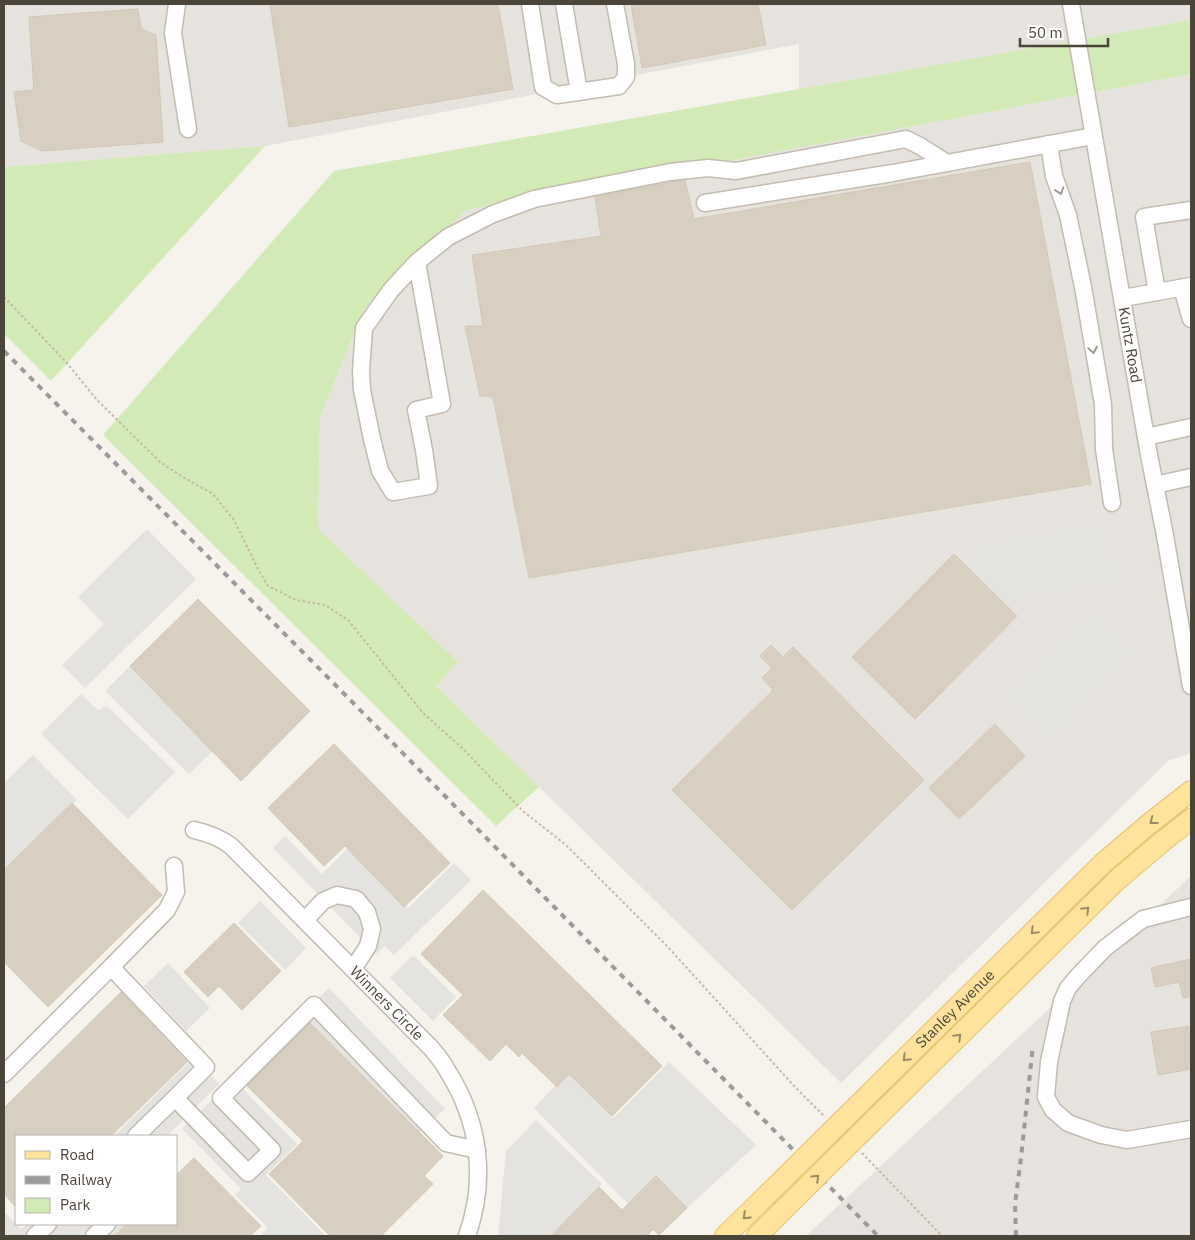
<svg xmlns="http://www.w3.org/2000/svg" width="1195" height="1240" font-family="'IBM Plex Sans',sans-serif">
	<rect width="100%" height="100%" fill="#f6f3ec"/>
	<g fill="#e6e2dd">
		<polygon points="4,4 1191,4 1191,20 799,89 799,44 265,146 4,167"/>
		<polygon points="1191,74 1191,753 1168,761 841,1083 436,686 457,662 318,529 320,417 364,309 465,210"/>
		<polygon points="1191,876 1191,1236 806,1236"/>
	</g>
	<g fill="#d2eab5">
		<polygon points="1191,20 1191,74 466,210 364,309 320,417 318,529 458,662 436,686 539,787 496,826 103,435 334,171"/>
		<polygon points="265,146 51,381 4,334 4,167"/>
	</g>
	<g fill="#e5e3e0">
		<polygon points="1111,519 1123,585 1003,602 973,572 972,543"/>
		<polygon points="147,529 196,579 85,688 62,665 104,624 78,597"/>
		<polygon points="1093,605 1141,652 1051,744 1003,696"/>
		<polygon points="130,666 213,751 189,774 105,691"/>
		<polygon points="81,694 99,711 106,705 175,772 128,819 41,734"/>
		<polygon points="33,755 77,800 4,871 4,783"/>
		<polygon points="285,836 322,874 349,847 408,908 454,863 471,880 394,955 385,946 376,954 273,848"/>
		<polygon points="260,901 306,948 285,970 238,923"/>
		<polygon points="413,955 456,997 433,1021 390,978"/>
		<polygon points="168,963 210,1008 186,1031 144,986"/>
		<polygon points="329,988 445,1109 418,1134 302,1014"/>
		<polygon points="193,1058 219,1084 167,1136 114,1136"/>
		<polygon points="669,1062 756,1145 687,1208 656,1177 628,1204 534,1108 569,1071 613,1118"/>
		<polygon points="233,1079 297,1144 266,1175 326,1236 260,1236 268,1228 235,1195 241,1189 182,1129"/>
		<polygon points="536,1120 602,1184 552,1236 498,1236 506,1151"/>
		<polygon points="4,1212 21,1229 27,1224 126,1224 113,1236 4,1236"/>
	</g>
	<g fill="#d8cfc1" stroke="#d3c7b4">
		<polygon points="270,4 498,4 513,89 289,127"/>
		<polygon points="631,4 758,4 766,45 642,68"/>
		<polygon points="138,9 141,29 156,35 163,142 42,151 21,141 14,92 34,90 29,17"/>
		<polygon points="1030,162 1091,484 529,578 493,397 480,396 465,326 483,326 472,255 601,236 595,197 672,182 685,180 694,219"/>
		<polygon points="954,554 1017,616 915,719 852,657"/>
		<polygon points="198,599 310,711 241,781 130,666"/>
		<polygon points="771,645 783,657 793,647 924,780 792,910 672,790 773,690 762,678 772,668 760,656"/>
		<polygon points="995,724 1025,756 959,819 929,788"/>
		<polygon points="334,744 450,863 404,907 345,846 324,866 268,808"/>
		<polygon points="72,803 162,895 48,1007 4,962 4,870"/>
		<polygon points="483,890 662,1066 612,1116 569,1074 557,1087 522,1053 519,1057 506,1044 490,1061 443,1015 463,995 421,954"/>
		<polygon points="234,923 281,971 242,1010 219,986 208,997 184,972"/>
		<polygon points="1191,959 1191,996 1183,998 1179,982 1155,987 1151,968"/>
		<polygon points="121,992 187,1062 111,1136 16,1136 16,1207 4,1194 4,1108"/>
		<polygon points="310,1023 443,1156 424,1176 433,1184 381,1236 330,1236 269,1174 303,1141 247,1086"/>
		<polygon points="1191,1026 1191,1069 1158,1075 1151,1032"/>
		<polygon points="194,1158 261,1226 250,1236 114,1236 127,1224 176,1224 176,1175"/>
		<polygon points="656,1176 687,1208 659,1235 653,1229 647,1236 551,1236 599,1187 622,1210"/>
	</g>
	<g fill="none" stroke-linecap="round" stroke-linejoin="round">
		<defs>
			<g id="minor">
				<polyline points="177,4 173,33 188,129"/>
				<polyline points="530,4 543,87 557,95 619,86 626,77 626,64 615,4"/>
				<polyline points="564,4 579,92"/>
				<path id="s1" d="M 1071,4 L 1149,455 L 1164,530 L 1191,686"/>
				<polyline points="1049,144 1054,176 1068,215 1083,287 1103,404 1104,449 1112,503"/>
				<polyline points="705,203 893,173 1093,136"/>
				<polyline points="417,262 442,404 416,410 424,450 429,486 393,492 380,471 372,439 362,390 361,371 364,328 391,290 417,262 448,237 493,214 534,199 670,172 708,168 736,171 906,139 920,146 947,163"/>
				<polyline points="1182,288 1191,319"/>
				<polyline points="1157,292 1144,217 1191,210"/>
				<polyline points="1123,298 1191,286"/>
				<polyline points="1146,437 1191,427"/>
				<polyline points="1155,485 1191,477"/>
				<path id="s2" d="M 194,830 C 208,833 219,837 231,846 L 431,1048 C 437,1055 443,1062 447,1070 C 480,1122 487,1179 467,1236"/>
				<polyline points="174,866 176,892 167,910 111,967 206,1067 175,1098"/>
				<polyline points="1191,907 1143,919 1105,948 1078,976 1068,988 1062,1001 1049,1062 1046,1097 1053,1110 1068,1123 1101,1135 1127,1140 1191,1129"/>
				<polyline points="305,920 323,901 337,895 356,899 367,912 372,929 368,946 353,969"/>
				<polyline points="4,1074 111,967"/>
				<polyline points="136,1136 175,1098 248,1173 272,1150 221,1098 314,1005 446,1143 477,1150"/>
				<polyline points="35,1236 48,1224"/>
				<polyline points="94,1236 107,1224"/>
			</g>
			<g id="major">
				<path id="s3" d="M 857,1106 L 1102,864 L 1149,824 L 1191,791"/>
				<polyline points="874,1120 1117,880 1163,841 1191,819"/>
				<polyline points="725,1236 766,1196"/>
				<polyline points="757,1236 781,1212"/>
			</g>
		</defs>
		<use href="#minor" stroke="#c2bbae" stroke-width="19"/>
		<use href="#major" stroke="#e6c16a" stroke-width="22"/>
		<g stroke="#c4b79f" stroke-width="2" stroke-dasharray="2.5 2.5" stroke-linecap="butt">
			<polyline points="4,297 66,362 97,400 160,462 181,476 213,494 234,520 258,569 268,586 296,600 325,605 348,620 423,713 461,747 524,812 566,845 667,946 795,1087 825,1117"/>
			<polyline points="862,1153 942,1236"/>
		</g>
		<use href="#minor" stroke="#fff" stroke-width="16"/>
		<use href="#major" stroke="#ffe39c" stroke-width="20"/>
		<g stroke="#9a9a9a" stroke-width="4" stroke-dasharray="6 6" stroke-linecap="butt">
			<polyline points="4,351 381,731 878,1236"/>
			<polyline points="1016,1236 1015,1204 1021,1158 1033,1045"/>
		</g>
		<defs>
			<g id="major-bridge">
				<polyline points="766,1196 857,1106"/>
				<polyline points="781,1212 874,1120"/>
			</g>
		</defs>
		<use href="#major-bridge" stroke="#e6c16a" stroke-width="22" stroke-linecap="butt"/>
		<use href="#major-bridge" stroke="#ffe39c" stroke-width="20"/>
	</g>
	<defs><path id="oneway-chevron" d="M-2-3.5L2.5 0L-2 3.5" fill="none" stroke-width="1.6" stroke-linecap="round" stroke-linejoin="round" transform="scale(1.25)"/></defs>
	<g stroke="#9c9892">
		<use href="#oneway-chevron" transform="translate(1060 191) rotate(71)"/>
		<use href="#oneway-chevron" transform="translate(1093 350) rotate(80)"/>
	</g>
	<g stroke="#9c8c66">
		<use href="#oneway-chevron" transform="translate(1153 821) rotate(142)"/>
		<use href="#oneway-chevron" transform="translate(1086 910) rotate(-45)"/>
		<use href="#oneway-chevron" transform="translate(1034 931) rotate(135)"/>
		<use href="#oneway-chevron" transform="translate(958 1037) rotate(-45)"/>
		<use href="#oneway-chevron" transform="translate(906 1058) rotate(135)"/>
		<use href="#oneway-chevron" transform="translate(816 1178) rotate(-44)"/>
		<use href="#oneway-chevron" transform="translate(746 1216) rotate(136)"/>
	</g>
	<g text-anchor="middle" stroke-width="4.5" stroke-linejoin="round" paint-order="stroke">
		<g font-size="15" fill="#4b4439" stroke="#fff">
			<text dy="5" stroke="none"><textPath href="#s1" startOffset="346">Kuntz Road</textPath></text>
			<text dy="5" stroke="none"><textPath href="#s2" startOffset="262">Winners Circle</textPath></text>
			<text dy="5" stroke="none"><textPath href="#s3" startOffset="138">Stanley Avenue</textPath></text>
		</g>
	</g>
	<rect width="1195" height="1240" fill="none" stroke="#4b4439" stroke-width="10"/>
	<rect x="15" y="1135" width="162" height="90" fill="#ffffff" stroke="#b7b4b0"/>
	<rect x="25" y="1151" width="25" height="8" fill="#ffe39c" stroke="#b7b4b0"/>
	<text x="60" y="1160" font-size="15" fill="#4b4439">Road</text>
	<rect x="25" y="1176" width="25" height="8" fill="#9a9a9a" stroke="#b7b4b0"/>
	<text x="60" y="1185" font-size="15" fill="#4b4439">Railway</text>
	<rect x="25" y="1198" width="25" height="15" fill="#d2eab5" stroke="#b7b4b0"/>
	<text x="60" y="1210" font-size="15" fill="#4b4439">Park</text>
	<path d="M1020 38v8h88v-8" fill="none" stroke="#4b4439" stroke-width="2.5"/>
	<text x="1028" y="38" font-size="15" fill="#4b4439" stroke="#ffffff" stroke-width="4" paint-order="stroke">50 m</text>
</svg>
